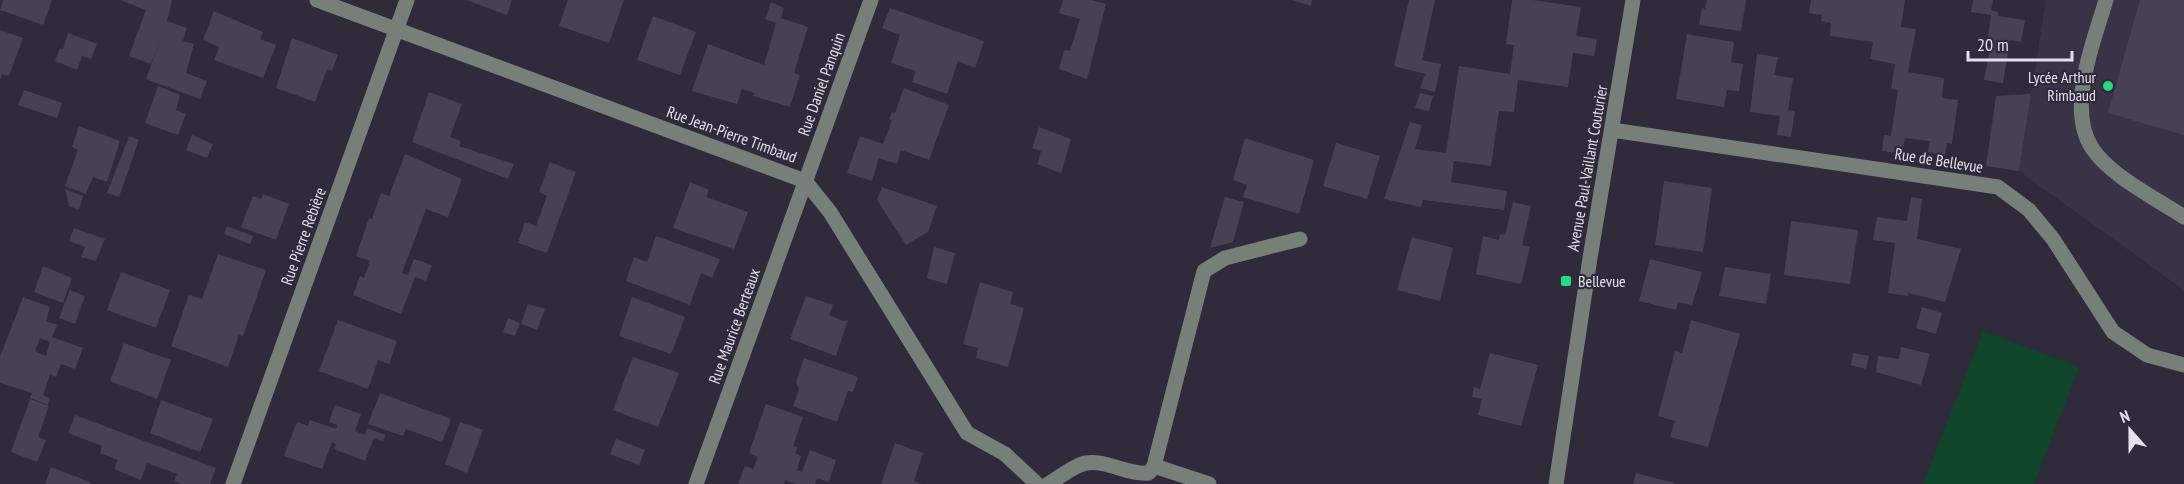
<svg xmlns="http://www.w3.org/2000/svg" width="2184" height="484" font-family="'PT Sans Narrow',sans-serif">
	<rect width="100%" height="100%" fill="#2f2b3b"/>
	<polygon fill="#393348" points="2046,0 2184,0 2184,290 2019,171"/>
	<polygon fill="#0f4529" points="1983,331 2079,367 2034,484 1923,484"/>
	<g fill="#474253" fill-rule="evenodd">
		<polygon points="3,0 52,0 43,25 0,10"/>
		<polygon points="120,0 172,0 167,21 187,28 183,41 194,44 186,73 207,81 200,99 146,79 163,33 151,64 129,56 146,10"/>
		<polygon points="466,0 512,0 507,15"/>
		<polygon points="568,0 624,0 609,43 559,26"/>
		<polygon points="1063,0 1091,0 1106,4 1087,79 1059,69 1064,50 1070,51 1080,19 1059,13"/>
		<polygon points="1291,0 1312,0 1311,6"/>
		<polygon points="1409,0 1435,0 1422,60 1441,64 1435,92 1420,88 1425,74 1394,66"/>
		<polygon points="1512,0 1533,0 1581,7 1576,36 1597,39 1594,56 1573,53 1568,87 1518,80 1514,112 1499,111 1491,166 1454,161 1451,182 1507,191 1504,210 1423,200 1421,207 1384,199 1410,122 1422,125 1415,149 1446,153 1459,66 1510,74 1514,45 1506,44"/>
		<polygon points="1707,0 1746,0 1741,31 1699,25 1702,8 1705,9"/>
		<polygon points="1811,0 1905,0 1901,27 1916,29 1908,72 1944,78 1942,98 1958,100 1952,144 1947,143 1945,156 1928,152 1930,141 1905,138 1901,154 1882,151 1884,135 1891,136 1898,90 1891,89 1895,64 1870,59 1873,42 1830,36 1831,23 1821,21 1822,15 1809,13"/>
		<polygon points="1973,0 1993,0 1991,10 1998,12 1998,16 2025,20 2021,42 2010,40 2003,83 1984,80 1992,38 1988,37 1991,15 1971,12"/>
		<polygon points="2140,0 2184,0 2184,135 2108,113"/>
		<polygon points="771,2 784,8 781,18 808,27 794,73 800,75 790,107 753,96 755,93 742,89 737,104 692,91 708,44 764,65 776,23 765,19"/>
		<polygon points="890,8 984,41 975,68 958,61 947,94 912,82 916,71 891,63 900,35 882,28"/>
		<polygon points="214,11 263,32 260,39 276,45 263,78 214,60 219,47 203,40"/>
		<polygon points="653,16 696,32 680,75 637,60"/>
		<polygon points="0,30 23,38 9,76 2,74 0,80"/>
		<polygon points="68,33 97,44 91,59 82,56 77,70 55,61 60,48 63,49"/>
		<polygon points="1687,34 1734,42 1731,62 1743,64 1739,91 1727,90 1724,107 1676,99"/>
		<polygon points="292,38 338,55 332,71 327,69 315,102 276,88"/>
		<polygon points="1757,54 1778,57 1774,75 1793,78 1788,110 1795,111 1791,137 1777,135 1780,116 1750,112"/>
		<polygon points="158,86 180,95 176,110 186,114 178,135 145,123"/>
		<polygon points="904,88 949,105 929,160 901,150 897,164 879,158 872,181 847,173 860,136 883,144 892,120 889,119 892,112 895,113"/>
		<polygon points="24,90 62,103 57,118 18,105"/>
		<polygon points="429,92 462,104 450,137 461,141 459,146 514,164 508,179 412,142"/>
		<polygon points="1420,93 1433,96 1429,111 1415,108"/>
		<polygon points="2031,94 2019,171 1986,166 1996,96"/>
		<polygon points="79,126 120,141 107,182 93,177 86,194 65,186 78,150 72,147"/>
		<polygon points="1039,127 1071,139 1061,173 1037,164 1041,151 1032,148"/>
		<polygon points="192,135 213,144 207,158 186,150"/>
		<polygon points="129,136 139,140 119,197 107,193"/>
		<polygon points="1245,138 1314,160 1299,214 1243,197 1247,185 1233,180"/>
		<polygon points="1336,143 1380,156 1367,199 1323,186"/>
		<polygon points="405,154 462,179 448,217 426,209 402,273 408,275 414,259 432,265 426,281 415,277 401,314 353,295 360,276 364,278 370,261 356,256 369,218 372,219 381,193 389,196"/>
		<polygon points="550,162 576,172 547,253 518,243 525,222 536,226 547,196 539,192"/>
		<polygon points="1664,181 1712,188 1703,252 1655,245"/>
		<polygon points="690,182 709,190 706,197 748,212 734,249 673,228"/>
		<polygon points="882,187 937,206 928,232 906,245 877,200"/>
		<polygon points="65,189 83,196 79,210 69,206"/>
		<polygon points="263,194 289,204 276,240 241,227 253,196 261,199"/>
		<polygon points="1225,197 1244,202 1233,242 1210,248"/>
		<polygon points="1911,197 1922,199 1917,239 1961,249 1945,302 1908,293 1908,296 1888,293 1895,243 1873,240 1877,217 1907,221"/>
		<polygon points="1513,202 1531,206 1522,245 1530,247 1521,284 1476,274 1483,236 1499,240 1500,234 1505,235"/>
		<polygon points="1791,221 1858,230 1850,284 1784,275"/>
		<polygon points="227,226 253,236 250,244 224,234"/>
		<polygon points="74,228 105,239 96,261 81,257 85,247 69,241"/>
		<polygon points="656,236 720,259 712,278 701,273 690,305 626,281 634,257 647,262"/>
		<polygon points="1412,237 1453,248 1440,301 1397,290"/>
		<polygon points="934,247 955,253 947,284 927,278"/>
		<polygon points="218,254 266,270 243,336 239,335 228,367 171,346 189,295 202,299"/>
		<polygon points="1650,259 1702,272 1692,305 1678,302 1676,310 1639,301"/>
		<polygon points="43,266 72,278 63,303 34,292"/>
		<polygon points="1725,267 1771,274 1766,304 1719,296"/>
		<polygon points="121,272 170,290 156,328 107,310"/>
		<polygon points="980,282 1013,292 1010,304 1024,308 1008,367 976,358 978,348 963,344"/>
		<polygon points="70,290 85,296 75,324 59,318"/>
		<polygon points="806,296 833,305 829,315 843,321 848,320 836,356 790,339"/>
		<path d="M 23,297 L 50,307 L 46,321 L 57,325 L 52,337 L 83,348 L 75,369 L 61,364 L 56,377 L 50,375 L 43,395 L 50,398 L 48,405 L 30,398 L 32,393 L 0,383 L 0,357 ZM 40,338 L 50,342 L 46,356 L 35,351 Z"/>
		<polygon points="632,297 685,317 671,354 619,336"/>
		<polygon points="528,304 545,309 537,330 521,324"/>
		<polygon points="1922,307 1942,313 1936,334 1916,328"/>
		<polygon points="508,318 520,323 515,336 503,332"/>
		<polygon points="338,320 397,341 389,364 378,360 368,389 319,371"/>
		<polygon points="1691,320 1740,334 1708,447 1670,437 1675,421 1658,416 1675,351 1682,353"/>
		<polygon points="124,343 171,360 157,399 110,381"/>
		<polygon points="1901,347 1930,354 1921,385 1876,372 1878,356 1899,359"/>
		<polygon points="1490,353 1538,365 1521,426 1478,415 1482,399 1472,397 1474,387 1480,389"/>
		<polygon points="1853,353 1869,356 1866,369 1851,365"/>
		<polygon points="633,357 679,373 658,427 613,410"/>
		<polygon points="804,358 858,377 853,392 848,391 837,422 793,406 799,390 796,382"/>
		<polygon points="380,393 451,419 442,442 406,429 403,436 368,424"/>
		<polygon points="30,399 49,406 38,437 46,440 37,462 11,452"/>
		<polygon points="161,400 213,419 200,452 150,433"/>
		<polygon points="766,404 803,417 793,446 798,447 795,453 801,456 797,470 802,472 810,450 836,460 829,482 817,478 815,484 795,484 785,480 784,484 738,484 745,466 753,469 758,457 749,453"/>
		<polygon points="335,405 361,414 355,431 365,435 367,428 386,435 383,441 374,438 365,461 334,449 336,444 332,442 322,469 284,456 297,422 308,426 310,420 336,429 338,425 329,422"/>
		<polygon points="75,415 216,468 210,484 182,484 174,481 177,474 147,463 141,480 114,469 118,460 100,453 102,446 68,433"/>
		<polygon points="460,422 483,430 467,473 445,464"/>
		<polygon points="616,439 645,450 639,465 610,454"/>
		<polygon points="895,443 923,453 914,481 921,484 881,484"/>
		<polygon points="51,467 90,482 90,484 45,484"/>
		<polygon points="1636,473 1674,483 1674,484 1633,484"/>
	</g>
	<g fill="none" stroke-linecap="round" stroke-linejoin="round">
		<g stroke="#777f79" stroke-width="15">
			<polyline points="317,0 805,181 830,212 967,433 1005,454 1037,484"/>
			<path d="M 2106,0 C 2094,41 2066,108 2092,148 C 2109,175 2157,199 2184,217"/>
			<polyline points="1612,130 1998,187 2029,210 2053,239 2113,332 2147,355 2184,365"/>
			<polyline points="1154,466 1209,484"/>
			<polyline points="233,484 407,0"/>
			<polyline points="696,484 871,0"/>
			<path d="M 1048,484 C 1059,478 1074,465 1086,463 C 1108,460 1127,475 1149,473 L 1154,466 L 1204,271 L 1225,258 L 1300,239"/>
			<polyline points="1556,484 1590,258 1633,0"/>
		</g>
	</g>
	<g fill="#27d885" stroke="#2f2b3b" stroke-width="2">
		<circle cx="2108" cy="86" r="6"/>
		<rect x="1560" y="275" width="12" height="12" rx="3"/>
	</g>
	<g text-anchor="middle" stroke-width="4.5" stroke-linejoin="round" paint-order="stroke">
		<g font-size="16" fill="#e4e1ec" stroke="#2f2b3b" text-anchor="end">
			<text x="2096" y="83">Lycée Arthur<tspan x="2096" dy="18">Rimbaud</tspan></text>
			<text x="1578" y="287" text-anchor="start">Bellevue</text>
		</g>
		<g font-size="16" fill="#e4e1ec" stroke="#2f2b3b">
			<text transform="translate(821 84) rotate(-70)" y="6">Rue Daniel Panquin</text>
			<text transform="translate(732 134) rotate(20)" y="6">Rue Jean-Pierre Timbaud</text>
			<text transform="translate(1939 160) rotate(9)" y="6">Rue de Bellevue</text>
			<text transform="translate(1587 168) rotate(-80)" y="6">Avenue Paul-Vaillant Couturier</text>
			<text transform="translate(303 236) rotate(-70)" y="6">Rue Pierre Rebière</text>
			<text transform="translate(734 326) rotate(-70)" y="6">Rue Maurice Berteaux</text>
		</g>
	</g>
	<g transform="translate(2130 430) rotate(339)" stroke="#2f2b3b" stroke-width="4.5" paint-order="stroke">
	<path d="M0-4.5L10 22L0 15L-10 22Z" fill="#e4e1ec"/>
	<text y="-9" font-size="16" font-weight="bold" text-anchor="middle" fill="#e4e1ec">N</text>
	</g>
	<path d="M1968 51v9h104v-9" fill="none" stroke="#e4e1ec" stroke-width="3"/>
	<text x="1977" y="51" font-size="18" fill="#e4e1ec" stroke="#2f2b3b" stroke-width="4.5" paint-order="stroke">20 m</text>
</svg>
